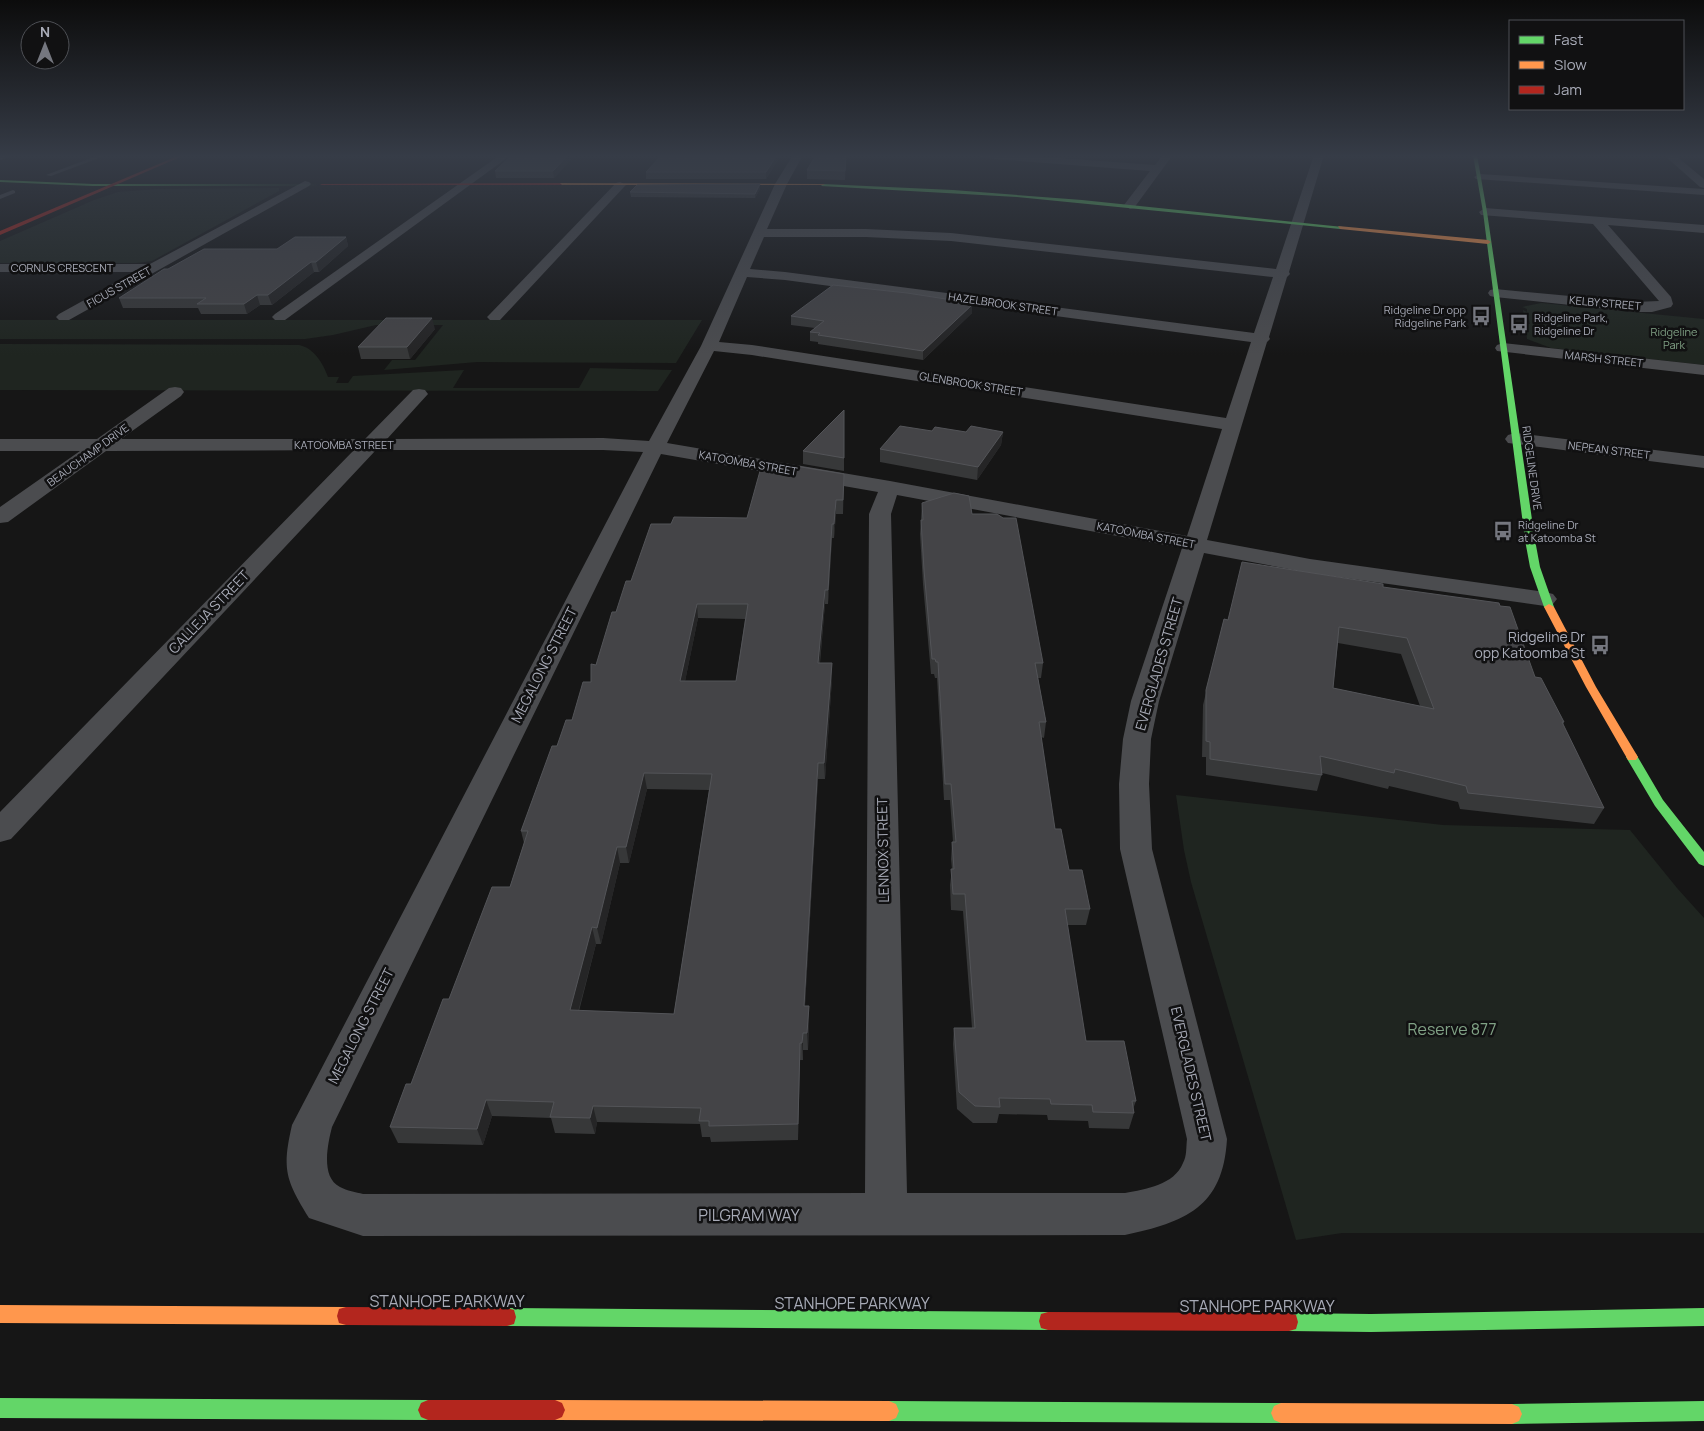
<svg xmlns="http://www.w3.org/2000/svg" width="1704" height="1431" font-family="Manrope,sans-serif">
	<rect width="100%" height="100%" fill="#161616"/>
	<g fill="#1f2520">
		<polygon points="279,188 279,191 152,261 137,263 0,263 0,241 94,200 118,192 157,189"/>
		<polygon points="1541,303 1704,319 1704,365 1551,348 1527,339 1525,324 1530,324 1529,320 1524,320 1523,310 1527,312 1527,309 1522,307"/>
		<polygon points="0,320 702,320 676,363 477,362 384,370 392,360 415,360 443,325 376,325 333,335 305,339 0,339"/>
		<path d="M 0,344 L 299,345 C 314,348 323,363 328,377 L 339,377 L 336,383 L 348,383 L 353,376 L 464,370 L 453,388 L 579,388 L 590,368 L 672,370 L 658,391 L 0,390 Z"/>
		<polygon points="1176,795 1443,825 1630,830 1677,888 1704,918 1704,1233 1342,1233 1296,1240 1191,882 1184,850"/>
	</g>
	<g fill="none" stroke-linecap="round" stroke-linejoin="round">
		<g fill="#4b4c4f" fill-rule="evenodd">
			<polygon points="6,155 15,155 0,160 0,156"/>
			<polygon points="99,155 107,155 51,176 46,175"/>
			<polygon points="13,190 15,191 15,193 0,199 0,195"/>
		</g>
		<g fill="#4b4c4f" fill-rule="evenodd">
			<polygon points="500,155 511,155 285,320 275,320 272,317 275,314"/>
			<path d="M 793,155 L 803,155 L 787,184 L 767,229 L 866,229 L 951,233 L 1276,269 L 1314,155 L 1324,155 L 1289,272 L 1290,274 L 1287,277 L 1269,337 L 1270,339 L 1267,342 L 1207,540 L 1310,559 L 1545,592 L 1553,594 L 1557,599 L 1553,604 L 1545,606 L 1310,573 L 1204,553 L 1159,701 L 1151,739 L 1149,784 L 1152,849 L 1227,1139 C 1223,1208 1185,1222 1125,1235 L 363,1236 L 309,1218 C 285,1179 282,1169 292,1125 L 643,452 L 603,450 L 376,450 L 11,839 L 0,842 L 0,812 L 354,450 L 106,451 L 8,522 L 0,523 L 0,507 L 80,451 L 0,451 L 0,439 L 97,439 L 169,388 L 175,387 L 181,388 L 184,392 L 181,396 L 121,439 L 365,439 L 413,390 L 419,389 L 425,390 L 428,394 L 387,439 L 603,438 L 649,441 L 701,346 L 775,184 ZM 764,237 L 866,237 L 951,241 L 1273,277 L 1254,333 L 785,272 L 750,269 ZM 747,277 L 785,280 L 1251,342 L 1226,418 L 752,345 L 719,342 ZM 714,351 L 752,355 L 1222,429 L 1187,536 L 890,481 L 667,443 ZM 661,454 L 878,492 L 869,514 L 865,1193 L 363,1194 C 356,1192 347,1191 340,1187 C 320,1177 328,1143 332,1127 ZM 897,495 L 1182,548 L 1131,701 L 1123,739 L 1119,784 L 1120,849 L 1187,1139 C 1186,1147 1187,1156 1183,1163 C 1174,1185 1146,1189 1125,1193 L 907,1193 L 891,514 Z"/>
			<polygon points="977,155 1018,155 1155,165 1163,155 1172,156 1134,208 1130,209 1124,205 1150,171 982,158"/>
			<polygon points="1664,155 1675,155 1704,179 1704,188 1700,187"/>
			<polygon points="1480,174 1704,189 1704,195 1476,179 1474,177"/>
			<polygon points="305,181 309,182 311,184 309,186 69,320 59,320 56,317 59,314 135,272 0,272 0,264 150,264"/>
			<polygon points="620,182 626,185 624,187 500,320 490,320 487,317 490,314 616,183"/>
			<polygon points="1485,208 1704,225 1704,233 1608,225 1671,297 1673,304 1671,307 1652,312 1635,312 1495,297 1490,296 1488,293 1490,290 1495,289 1635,302 1659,301 1593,224 1481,215 1479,212"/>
			<polygon points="1503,343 1704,365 1704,375 1497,351 1495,348 1497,345"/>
			<polygon points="1515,433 1704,456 1704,468 1508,443 1505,439 1508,435"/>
		</g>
		<g fill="#63d668" fill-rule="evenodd">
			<polygon points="1473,155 1477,155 1487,212 1535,540 1540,567 1554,607 1549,610 1544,607 1530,567 1525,540 1483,212"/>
			<polygon points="0,180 93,184 324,185 93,186 0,182"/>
			<polygon points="823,184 953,190 1082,200 1343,227 1340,229 1017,197 821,186"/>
			<polygon points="1632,753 1636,754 1663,800 1704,852 1704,866 1699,864 1655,806 1626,757"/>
			<polygon points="507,1308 1048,1312 1055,1314 1057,1321 1055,1328 1048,1330 507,1326 500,1324 498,1317 500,1310"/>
			<polygon points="1704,1308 1704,1326 1371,1332 1289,1331 1282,1329 1280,1322 1282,1315 1289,1313 1371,1314"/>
			<polygon points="0,1398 428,1400 435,1403 438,1410 435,1417 428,1420 0,1418"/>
			<polygon points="889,1401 1281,1403 1288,1406 1291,1413 1288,1420 1281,1423 889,1421 882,1418 879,1411 882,1404"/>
			<polygon points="1704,1401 1704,1421 1512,1424 1505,1421 1502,1414 1505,1407 1512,1404"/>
		</g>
		<g fill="#ff974d" fill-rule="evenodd">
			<polygon points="558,183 823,184 825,185 560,185"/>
			<polygon points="1338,226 1488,240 1491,242 1488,244 1340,229"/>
			<polygon points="1549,604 1554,607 1596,687 1638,757 1636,760 1628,760 1586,687 1544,607"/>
			<polygon points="0,1305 346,1307 353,1309 355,1316 353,1323 346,1325 0,1323"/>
			<polygon points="555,1400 889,1401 896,1404 899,1411 896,1418 889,1421 555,1420 548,1417 545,1410 548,1403"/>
			<polygon points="1281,1403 1512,1404 1519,1407 1522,1414 1519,1421 1512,1424 1281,1423 1274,1420 1271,1413 1274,1406"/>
		</g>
		<g fill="#b3261e" fill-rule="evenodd">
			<polygon points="180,155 185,155 0,235 0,231"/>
			<polygon points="560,183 562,185 320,185 322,184"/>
			<polygon points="346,1307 507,1308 514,1310 516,1317 514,1324 507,1326 346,1325 339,1323 337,1316 339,1309"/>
			<polygon points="1048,1312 1289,1313 1296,1315 1298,1322 1296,1329 1289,1331 1048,1330 1041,1328 1039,1321 1041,1314"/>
			<polygon points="428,1400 555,1400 562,1403 565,1410 562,1417 555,1420 428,1420 421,1417 418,1410 421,1403"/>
		</g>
	</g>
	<g fill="#373839" fill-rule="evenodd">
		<polygon points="575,155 554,178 496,178 495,171"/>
		<polygon points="781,155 766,179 646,179 646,172"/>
		<polygon points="846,155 845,180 807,179 807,170"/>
		<polygon points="760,184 760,189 755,198 631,197 630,192"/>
		<polygon points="346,237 348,246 319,272 314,272 272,305 260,305 247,314 201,314 198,308 123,308 119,298 168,269"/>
		<polygon points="965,304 972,305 972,313 923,360 818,344 818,342 810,341 810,332 815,328 791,325 791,316"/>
		<polygon points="435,329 410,359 361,359 358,347"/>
		<polygon points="844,410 844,471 803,464 803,451"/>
		<polygon points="932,431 966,432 1003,432 1001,445 977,480 880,462 880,449"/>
		<path d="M 844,474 L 843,514 L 836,514 L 834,538 L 832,538 L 828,604 L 825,604 L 820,663 L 832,663 L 832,679 L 825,779 L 818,779 L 805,1006 L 809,1006 L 809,1023 L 808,1050 L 803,1050 L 803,1060 L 800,1060 L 798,1140 L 711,1142 L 710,1137 L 702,1137 L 700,1124 L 597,1122 L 595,1134 L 555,1133 L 551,1118 L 492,1116 L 483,1145 L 398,1143 L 390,1127 L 411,1084 L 449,999 L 510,887 L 524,843 L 521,831 L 557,746 L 572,720 L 591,682 L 596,665 L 616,612 L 631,581 L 671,524 L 747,518 ZM 698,618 L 745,619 L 736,681 L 685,681 ZM 647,789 L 709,790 L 674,1014 L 579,1011 L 596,944 L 601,944 L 620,863 L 629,863 Z"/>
		<polygon points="922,503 972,514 1043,663 1041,678 1038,678 1046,722 1044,738 1041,737 1055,829 1069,870 1090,909 1086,925 1067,925 1086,1041 1136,1101 1133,1109 1134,1113 1129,1129 1089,1128 1088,1121 1048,1120 1047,1115 999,1114 997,1123 973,1123 957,1109 953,1044 954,1028 972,1028 963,911 951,910 950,885 952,869 951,859 952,842 953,842 950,800 944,800 937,678 935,678 934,674 931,674 923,584 920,534"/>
		<path d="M 1383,587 L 1535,677 L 1564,722 L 1563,725 L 1604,808 L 1594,824 L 1460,809 L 1458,802 L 1389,786 L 1388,789 L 1322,773 L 1317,791 L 1206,775 L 1206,757 L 1202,757 L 1203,705 L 1224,619 L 1228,620 ZM 1338,643 L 1401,654 L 1420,706 L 1333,688 Z"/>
	</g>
	<g fill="#252526">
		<polygon points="568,155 575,155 554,178 553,171"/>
		<polygon points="777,155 781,155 766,179 766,172"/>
		<polygon points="760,184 760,189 755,198 755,194"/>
		<polygon points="346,237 348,246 319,272 316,262"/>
		<polygon points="311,262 314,272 272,305 268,295"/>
		<polygon points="257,295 260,305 247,314 244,304"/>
		<polygon points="972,305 972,313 923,360 923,351"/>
		<polygon points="432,318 435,329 410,359 407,347"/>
		<polygon points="1003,432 1001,445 977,480 978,467"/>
		<polygon points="836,500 836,514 834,538 834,524"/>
		<polygon points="832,524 832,538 828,604 828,590"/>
		<polygon points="825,590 825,604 818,678 818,663"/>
		<polygon points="697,604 698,618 682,696 680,681"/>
		<polygon points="832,663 832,679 825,779 824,763"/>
		<polygon points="818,763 818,779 804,1023 804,1006"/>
		<polygon points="644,773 647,789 629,863 626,847"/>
		<polygon points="617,847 620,863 601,944 597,928"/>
		<polygon points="592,927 596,944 574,1027 570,1010"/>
		<polygon points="809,1006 809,1023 808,1050 807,1033"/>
		<polygon points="803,1033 803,1060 802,1043"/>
		<polygon points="800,1043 800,1060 798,1140 798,1124"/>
		<polygon points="486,1100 492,1116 483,1145 477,1129"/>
		<polygon points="593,1106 597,1122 595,1134 590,1118"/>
	</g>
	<g fill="#444447" stroke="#535458" fill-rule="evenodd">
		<polygon points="512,155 568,155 553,171 495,171"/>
		<polygon points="662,155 777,155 766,172 646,172"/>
		<polygon points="816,155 846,155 845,171 807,170"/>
		<polygon points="760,184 755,194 630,192 637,185"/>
		<polygon points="295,237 346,237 316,262 311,262 268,295 257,295 244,304 197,304 206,298 119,298 164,269 168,269 204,249 277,249"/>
		<polygon points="833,285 907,293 965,302 963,303 972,305 923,351 818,335 820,333 810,332 824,321 791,316"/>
		<polygon points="386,318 432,318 407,347 358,347"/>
		<polygon points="844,410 844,458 803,451"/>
		<polygon points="900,426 932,431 935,427 966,432 971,426 1003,432 978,467 880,449"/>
		<path d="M 789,465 L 844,474 L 843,500 L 836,500 L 834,524 L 832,524 L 828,590 L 825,590 L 818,663 L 832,663 L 824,763 L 818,763 L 804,1006 L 809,1006 L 807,1033 L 803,1033 L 802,1043 L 800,1043 L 798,1124 L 709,1126 L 709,1121 L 699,1121 L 701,1108 L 593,1106 L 590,1118 L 550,1117 L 554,1102 L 486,1100 L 477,1129 L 390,1127 L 406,1084 L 411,1084 L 443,999 L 449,999 L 492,887 L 510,887 L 528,831 L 521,831 L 552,746 L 557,746 L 566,720 L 572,720 L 583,682 L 591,682 L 591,664 L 596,665 L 612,612 L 616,612 L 626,581 L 631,581 L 651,524 L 671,524 L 674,517 L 747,518 L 760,471 L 782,471 ZM 697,604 L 748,604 L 736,681 L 680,681 ZM 644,773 L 712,774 L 674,1014 L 570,1010 L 592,927 L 597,928 L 617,847 L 626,847 Z"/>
		<polygon points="954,493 969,496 972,514 997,514 1003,518 1016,518 1043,663 1035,663 1046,722 1039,722 1055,829 1061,829 1069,870 1082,870 1090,909 1065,909 1086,1041 1124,1041 1136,1101 1132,1101 1134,1113 1093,1112 1092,1105 1051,1104 1050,1099 999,1098 1000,1107 975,1106 959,1092 954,1028 975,1028 965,894 953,894 951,869 954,869 952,842 956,842 951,784 945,784 938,662 936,662 935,659 932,659 924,570 921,520 923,520 922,503"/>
		<path d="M 1242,562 L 1383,584 L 1383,587 L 1499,603 L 1500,606 L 1510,607 L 1535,677 L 1541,678 L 1564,722 L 1562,722 L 1604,808 L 1468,793 L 1466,786 L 1395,769 L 1394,773 L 1320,756 L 1322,775 L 1210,759 L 1210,742 L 1206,741 L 1206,690 L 1224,619 L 1228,620 ZM 1339,627 L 1407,638 L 1434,709 L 1333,688 Z"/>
	</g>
	<linearGradient id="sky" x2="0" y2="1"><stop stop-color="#0c0c0c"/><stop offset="0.44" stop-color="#363c47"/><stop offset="1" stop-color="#363c47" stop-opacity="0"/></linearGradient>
	<rect width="1704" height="355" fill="url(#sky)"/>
	<defs>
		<symbol id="bus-bare" viewBox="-9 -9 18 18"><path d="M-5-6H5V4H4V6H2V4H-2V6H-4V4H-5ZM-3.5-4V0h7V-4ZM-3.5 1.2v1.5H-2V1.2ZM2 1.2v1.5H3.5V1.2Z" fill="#75777f" stroke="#111112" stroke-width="2.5" paint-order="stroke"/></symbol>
	</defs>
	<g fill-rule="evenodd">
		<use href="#bus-bare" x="1467" y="302" width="28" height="28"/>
		<use href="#bus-bare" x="1505" y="310" width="28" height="28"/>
		<use href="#bus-bare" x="1489" y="517" width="28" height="28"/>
		<use href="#bus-bare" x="1586" y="631" width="28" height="28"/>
	</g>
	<g text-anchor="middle" stroke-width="5" stroke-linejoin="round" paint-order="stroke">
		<g font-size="11" fill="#a8abb7" stroke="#111112">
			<text x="62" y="272">CORNUS CRESCENT</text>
			<text transform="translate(119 287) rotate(-29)" y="4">FICUS STREET</text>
			<text transform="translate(1605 303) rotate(5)" y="4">KELBY STREET</text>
			<text transform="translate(1003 304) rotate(8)" y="4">HAZELBROOK STREET</text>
			<text transform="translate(1604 359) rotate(6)" y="4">MARSH STREET</text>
			<text transform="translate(971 384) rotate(9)" y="4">GLENBROOK STREET</text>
			<text x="344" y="449">KATOOMBA STREET</text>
			<text transform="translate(1609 450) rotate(7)" y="4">NEPEAN STREET</text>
			<text transform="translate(88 455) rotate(-36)" y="4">BEAUCHAMP DRIVE</text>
			<text transform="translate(748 463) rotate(10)" y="4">KATOOMBA STREET</text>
			<text transform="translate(1532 468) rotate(82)" y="4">RIDGELINE DRIVE</text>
			<text transform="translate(1146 535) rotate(11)" y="4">KATOOMBA STREET</text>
		</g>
		<g font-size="11" fill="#a8abb7" stroke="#111112" text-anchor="start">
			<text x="1466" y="314" text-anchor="end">Ridgeline Dr opp<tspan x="1466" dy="13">Ridgeline Park</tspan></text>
			<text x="1534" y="322">Ridgeline Park,<tspan x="1534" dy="13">Ridgeline Dr</tspan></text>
			<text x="1518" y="529">Ridgeline Dr<tspan x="1518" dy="13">at Katoomba St</tspan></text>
		</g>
		<g font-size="11" fill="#80a185" stroke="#111112">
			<text x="1674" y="336">Ridgeline<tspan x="1674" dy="13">Park</tspan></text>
		</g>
		<g font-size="14" fill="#a8abb7" stroke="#111112">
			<text transform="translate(209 612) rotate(-46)" y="5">CALLEJA STREET</text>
			<text transform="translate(1159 664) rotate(-74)" y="5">EVERGLADES STREET</text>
			<text transform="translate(544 665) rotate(-63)" y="5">MEGALONG STREET</text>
			<text transform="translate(883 850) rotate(-91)" y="5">LENNOX STREET</text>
			<text transform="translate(361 1026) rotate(-63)" y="5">MEGALONG STREET</text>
			<text transform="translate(1191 1074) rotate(77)" y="5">EVERGLADES STREET</text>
		</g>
		<g font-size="14" fill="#a8abb7" stroke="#111112" text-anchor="end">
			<text x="1585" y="642">Ridgeline Dr<tspan x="1585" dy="16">opp Katoomba St</tspan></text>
		</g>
		<g font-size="16" fill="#80a185" stroke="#111112">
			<text x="1452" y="1035">Reserve 877</text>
		</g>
		<g font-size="16" fill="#a8abb7" stroke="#111112">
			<text x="749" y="1221">PILGRAM WAY</text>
			<text x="447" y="1307">STANHOPE PARKWAY</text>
			<text x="852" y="1309">STANHOPE PARKWAY</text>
			<text x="1257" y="1312">STANHOPE PARKWAY</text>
		</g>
	</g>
	<rect x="1509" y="20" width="175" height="90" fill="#111112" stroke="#4d4f54"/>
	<rect x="1519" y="36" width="25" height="8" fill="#63d668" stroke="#4d4f54"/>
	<text x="1554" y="45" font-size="15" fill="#a8abb7">Fast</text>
	<rect x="1519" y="61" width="25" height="8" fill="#ff974d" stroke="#4d4f54"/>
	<text x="1554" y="70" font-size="15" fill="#a8abb7">Slow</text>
	<rect x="1519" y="86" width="25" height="8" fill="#b3261e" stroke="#4d4f54"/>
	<text x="1554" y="95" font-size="15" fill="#a8abb7">Jam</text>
	<g transform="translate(45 45)"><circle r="24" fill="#111112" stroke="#4d4f54"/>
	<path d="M0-4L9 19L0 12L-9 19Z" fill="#75777f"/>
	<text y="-8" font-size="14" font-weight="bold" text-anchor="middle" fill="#a8abb7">N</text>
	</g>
</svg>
